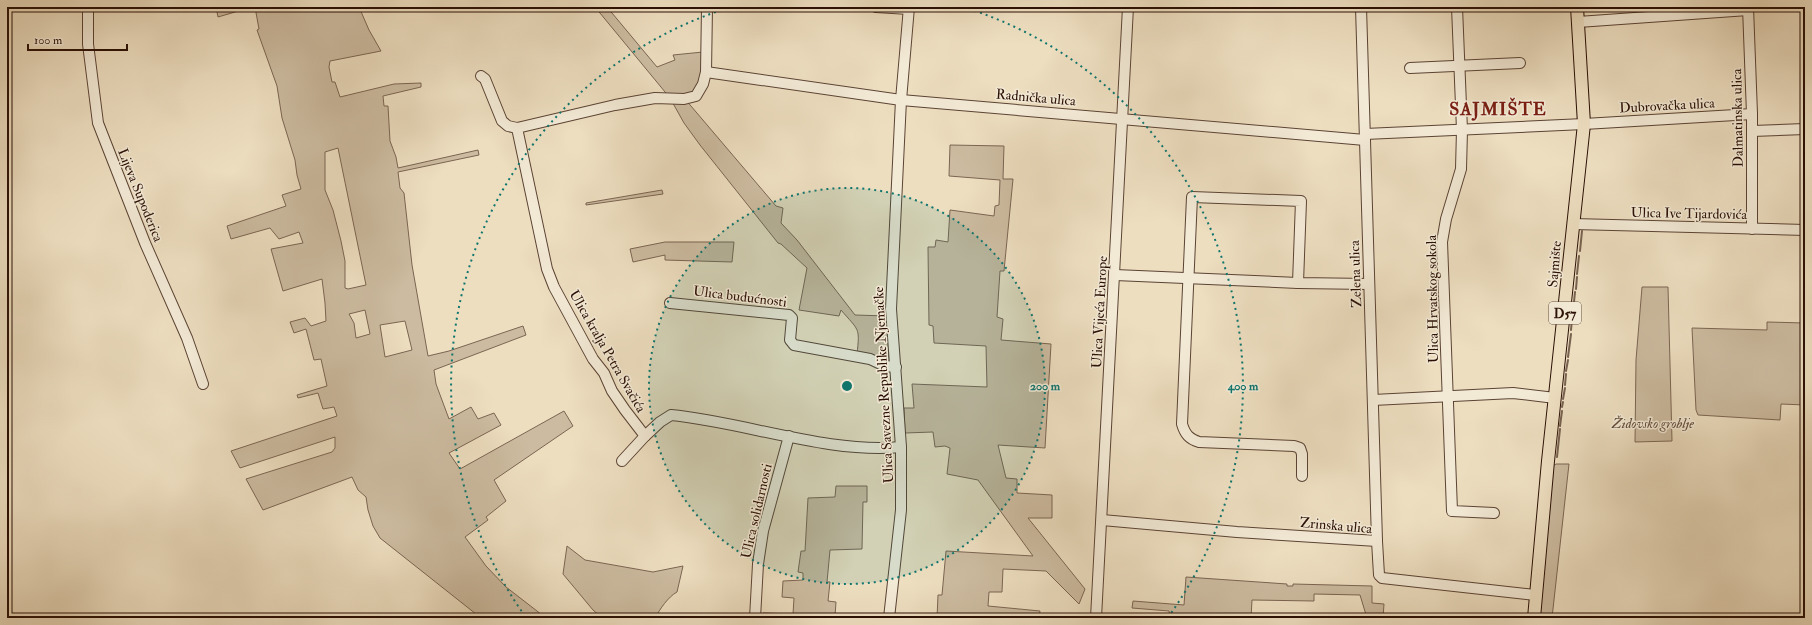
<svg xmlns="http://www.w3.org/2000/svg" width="1812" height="625" font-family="'IM FELL Double Pica',serif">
	<rect width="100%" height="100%" fill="#eddec0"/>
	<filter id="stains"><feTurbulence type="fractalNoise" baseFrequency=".005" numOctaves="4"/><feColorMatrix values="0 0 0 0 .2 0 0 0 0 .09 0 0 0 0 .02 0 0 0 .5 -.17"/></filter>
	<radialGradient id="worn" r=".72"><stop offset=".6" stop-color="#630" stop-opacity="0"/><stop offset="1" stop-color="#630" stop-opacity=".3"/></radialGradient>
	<g fill="#ccbba0" stroke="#7b6552" fill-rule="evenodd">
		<polygon points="216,7 252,7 218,17"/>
		<path d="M 255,7 L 359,7 L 369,30 L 381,51 L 330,61 L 329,67 L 332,82 L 335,82 L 340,97 L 394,84 L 421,83 L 421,87 L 383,96 L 384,106 L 388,106 L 390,141 L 396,157 L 398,168 L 478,150 L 479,155 L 398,172 L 400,188 L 404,193 L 412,265 L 428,356 L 449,351 L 523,326 L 526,335 L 434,370 L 436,384 L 449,419 L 471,407 L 478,419 L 494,413 L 501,425 L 449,453 L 460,469 L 564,411 L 573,426 L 494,480 L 506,501 L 486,517 L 488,520 L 465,537 L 486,566 L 506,587 L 546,618 L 481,618 L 380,538 L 373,526 L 368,510 L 366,497 L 358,490 L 352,477 L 263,510 L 246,479 L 332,452 L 335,448 L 335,437 L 240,468 L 231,451 L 337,416 L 334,407 L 323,409 L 318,393 L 298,398 L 297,395 L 327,386 L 321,359 L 314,360 L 306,329 L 294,333 L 290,322 L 305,318 L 311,326 L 326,321 L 325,303 L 322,279 L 283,291 L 271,249 L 303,243 L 299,232 L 279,239 L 270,228 L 231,239 L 227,226 L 286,206 L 282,195 L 301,189 L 297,175 L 295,160 L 282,118 L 277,86 L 257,30 L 259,29 ZM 338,148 L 366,285 L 348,289 L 345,288 L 345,261 L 341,241 L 333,210 L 325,190 L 325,152 ZM 365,310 L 370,334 L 356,338 L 354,323 L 349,314 ZM 405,321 L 412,350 L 385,357 L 380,325 Z"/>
		<path d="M 595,7 L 607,7 L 657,67 L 675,60 L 673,55 L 703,52 L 700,85 L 685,99 L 776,206 L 783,208 L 781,223 L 797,240 L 855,315 L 887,316 L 889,362 L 857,354 C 860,327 859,331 841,310 L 839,316 L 799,310 L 807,268 L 781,244 L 778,243 L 700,145 L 684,123 L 670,98 Z"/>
		<polygon points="950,145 1004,146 1003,179 1013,179 1004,271 1000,271 997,317 1003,319 1001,340 1051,344 1045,448 998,445 1006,478 1017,479 1017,493 1052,495 1052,518 1028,518 1085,589 1079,604 1046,571 1003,569 1002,592 989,592 988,606 1040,611 1039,618 937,618 938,595 942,595 946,551 1033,556 978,480 947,474 950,448 945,446 935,447 933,432 905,433 904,408 914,408 912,384 987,387 986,346 934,343 933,326 929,325 928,247 935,247 936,240 948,242 950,210 994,216 995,206 999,205 1000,180 949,176"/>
		<polygon points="662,190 663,194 586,205 586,203"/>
		<polygon points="665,242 734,242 732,262 665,260 665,255 633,262 630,249"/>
		<polygon points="1642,287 1668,287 1672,441 1635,442 1636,360"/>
		<polygon points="1767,322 1805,323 1805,405 1781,404 1780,420 1698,415 1696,410 1692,328 1767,330"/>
		<polygon points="1556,464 1569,464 1552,618 1538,618 1553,466"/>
		<polygon points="836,486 867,486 867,502 863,502 862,549 830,550 827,582 830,582 828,601 836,602 835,616 831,615 831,618 763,618 763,613 793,614 794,598 782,597 783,581 803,580 803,573 798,572 801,551 805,551 808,498 835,497"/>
		<path d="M 567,546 L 585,560 L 653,572 L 683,566 L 677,592 C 668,597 660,609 655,618 L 602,618 L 593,610 L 563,574 Z"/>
		<polygon points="1186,577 1287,584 1287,586 1293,586 1293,584 1372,586 1372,603 1384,604 1383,618 1367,618 1360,595 1314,594 1314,601 1252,600 1251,618 1170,618 1169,611 1132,608 1133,601 1184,605"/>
	</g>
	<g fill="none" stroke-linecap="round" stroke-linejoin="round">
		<g stroke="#77614f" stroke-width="2">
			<polyline points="1580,251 1582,231"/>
			<polyline points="1577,274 1579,256"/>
			<polyline points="1576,289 1577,277"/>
			<polyline points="1574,302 1575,292"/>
			<polyline points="1573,315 1574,305"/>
			<polyline points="1571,330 1572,319"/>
			<polyline points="1568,357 1571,334"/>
			<polyline points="1566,371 1568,360"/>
			<polyline points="1565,385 1566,374"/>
			<polyline points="1563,399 1565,388"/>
			<polyline points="1562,407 1563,402"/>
			<polyline points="1560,426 1562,411"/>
			<polyline points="1557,457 1560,429"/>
		</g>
		<defs>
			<g id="minor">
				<polyline points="88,7 88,44 98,123 145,243 187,338 203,384"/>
				<path d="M 707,7 L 706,72 L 703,84 L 696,96 L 684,99 L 655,98 L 615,105 L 517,128 L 547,269 L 554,287 L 593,359 L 604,373 L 612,391 L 625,410 L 645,436 L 660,422 L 671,415 C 745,422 827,454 901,447"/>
				<polyline points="876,7 909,9"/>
				<polyline points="1361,7 1377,541"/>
				<polyline points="1457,7 1462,130 1461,169 1446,219 1442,242 1452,511 1494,513"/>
				<polyline points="1748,7 1752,114 1752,229"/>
				<polyline points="1578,22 1748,10"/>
				<polyline points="1410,68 1520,63"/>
				<polyline points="706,72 901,100 1365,140"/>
				<polyline points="481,76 485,79 502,121 508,126 517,128"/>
				<polyline points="1752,131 1805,129"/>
				<polyline points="1365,134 1584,124 1752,114"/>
				<polyline points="1573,224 1805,230"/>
				<polyline points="1115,275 1298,283 1369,284"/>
				<path d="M 1298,283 L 1301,201 L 1192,197 L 1182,424 C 1185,434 1189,439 1199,442 L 1294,446 L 1300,448 L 1302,454 L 1302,476"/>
				<polyline points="670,303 789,315 792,318 790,340 794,345 870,359 885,366 896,367"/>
				<polyline points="1373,400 1513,393 1555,398"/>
				<polyline points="622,461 645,436"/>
				<polyline points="1102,520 1237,532 1377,541 1379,575 1382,578 1535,595"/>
				<polyline points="755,618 758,564 763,531 789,436"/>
				<polyline points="889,618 901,510 901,447 891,309 901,100 909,7"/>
				<polyline points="1096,618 1128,7"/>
			</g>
			<polyline id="major" points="1534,618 1548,461 1584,124 1577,7"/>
		</defs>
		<use href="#minor" stroke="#5b4334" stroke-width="12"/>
		<use href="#major" stroke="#2a0f05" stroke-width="14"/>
		<use href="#minor" stroke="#f3ead6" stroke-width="10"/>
		<use href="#major" stroke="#eddec0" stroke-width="12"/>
	</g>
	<circle cx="847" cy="386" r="198" fill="#0f766e" fill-opacity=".12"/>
	<g fill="none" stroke="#0f766e" stroke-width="2" stroke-dasharray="2 4">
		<circle cx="847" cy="386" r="198"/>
		<path d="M525 616A396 396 0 0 1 731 7M963 7A396 396 0 0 1 1169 616"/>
	</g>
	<g text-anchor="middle" stroke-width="3" stroke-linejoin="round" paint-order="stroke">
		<rect fill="#f3ead6" stroke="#665144" stroke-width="1" x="1549" y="302" width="32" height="22" rx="3"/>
		<g font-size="13" font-weight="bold" fill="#2a0f05">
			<text x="1565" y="318">D57</text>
		</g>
		<g font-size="14" fill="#2a0f05" stroke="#f3ead6">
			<text transform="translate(1036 97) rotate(5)" y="5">Radnička ulica</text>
			<text transform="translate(1667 105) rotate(-3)" y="5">Dubrovačka ulica</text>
			<text transform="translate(1737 118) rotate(-91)" y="5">Dalmatinska ulica</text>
			<text transform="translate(141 195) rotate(68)" y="5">Lijeva Supoderica</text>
			<text transform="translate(1689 213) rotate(1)" y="5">Ulica Ive Tijardovića</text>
			<text transform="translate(1554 264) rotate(-85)" y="5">Sajmište</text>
			<text transform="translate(1355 274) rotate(-92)" y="5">Zelena ulica</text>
			<text transform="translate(740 296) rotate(7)" y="5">Ulica budućnosti</text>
			<text transform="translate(1432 299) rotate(-91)" y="5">Ulica Hrvatskog sokola</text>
			<text transform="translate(1099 312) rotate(-87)" y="5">Ulica Vijeća Europe</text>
			<text transform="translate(608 351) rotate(60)" y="5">Ulica kralja Petra Svačića</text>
			<text transform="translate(883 385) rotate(-93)" y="5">Ulica Savezne Republike Njemačke</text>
			<text transform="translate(756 511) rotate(-77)" y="5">Ulica solidarnosti</text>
			<text transform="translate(1336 525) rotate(5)" y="5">Zrinska ulica</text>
		</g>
		<g font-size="14" font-style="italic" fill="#634b3b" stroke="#f3ead6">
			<text x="1653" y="428">Židovsko groblje</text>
		</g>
		<g font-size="18" font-weight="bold" letter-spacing="1" fill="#7a1f14" stroke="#f3ead6">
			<text x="1498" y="115">SAJMIŠTE</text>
		</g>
	</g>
	<circle cx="847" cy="386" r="6" fill="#0f766e" stroke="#f3ead6" stroke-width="2"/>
	<g font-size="12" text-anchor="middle" font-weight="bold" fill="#0f766e" stroke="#f3ead6" stroke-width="3" stroke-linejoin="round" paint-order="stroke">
		<text x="1045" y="390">200 m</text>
		<text x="1243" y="390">400 m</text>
	</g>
	<rect width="1812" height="625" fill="none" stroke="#eddec0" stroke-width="24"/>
	<rect x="8" y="8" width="1796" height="609" fill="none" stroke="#2a0f05" stroke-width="2"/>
	<rect x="12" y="12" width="1788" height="601" fill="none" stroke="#2a0f05"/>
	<path d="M28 44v6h99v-6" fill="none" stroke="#2a0f05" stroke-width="2"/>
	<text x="34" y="44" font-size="12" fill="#2a0f05" stroke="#f3ead6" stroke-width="3" paint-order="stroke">100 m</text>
	<rect width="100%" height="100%" filter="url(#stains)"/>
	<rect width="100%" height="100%" fill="url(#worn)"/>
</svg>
